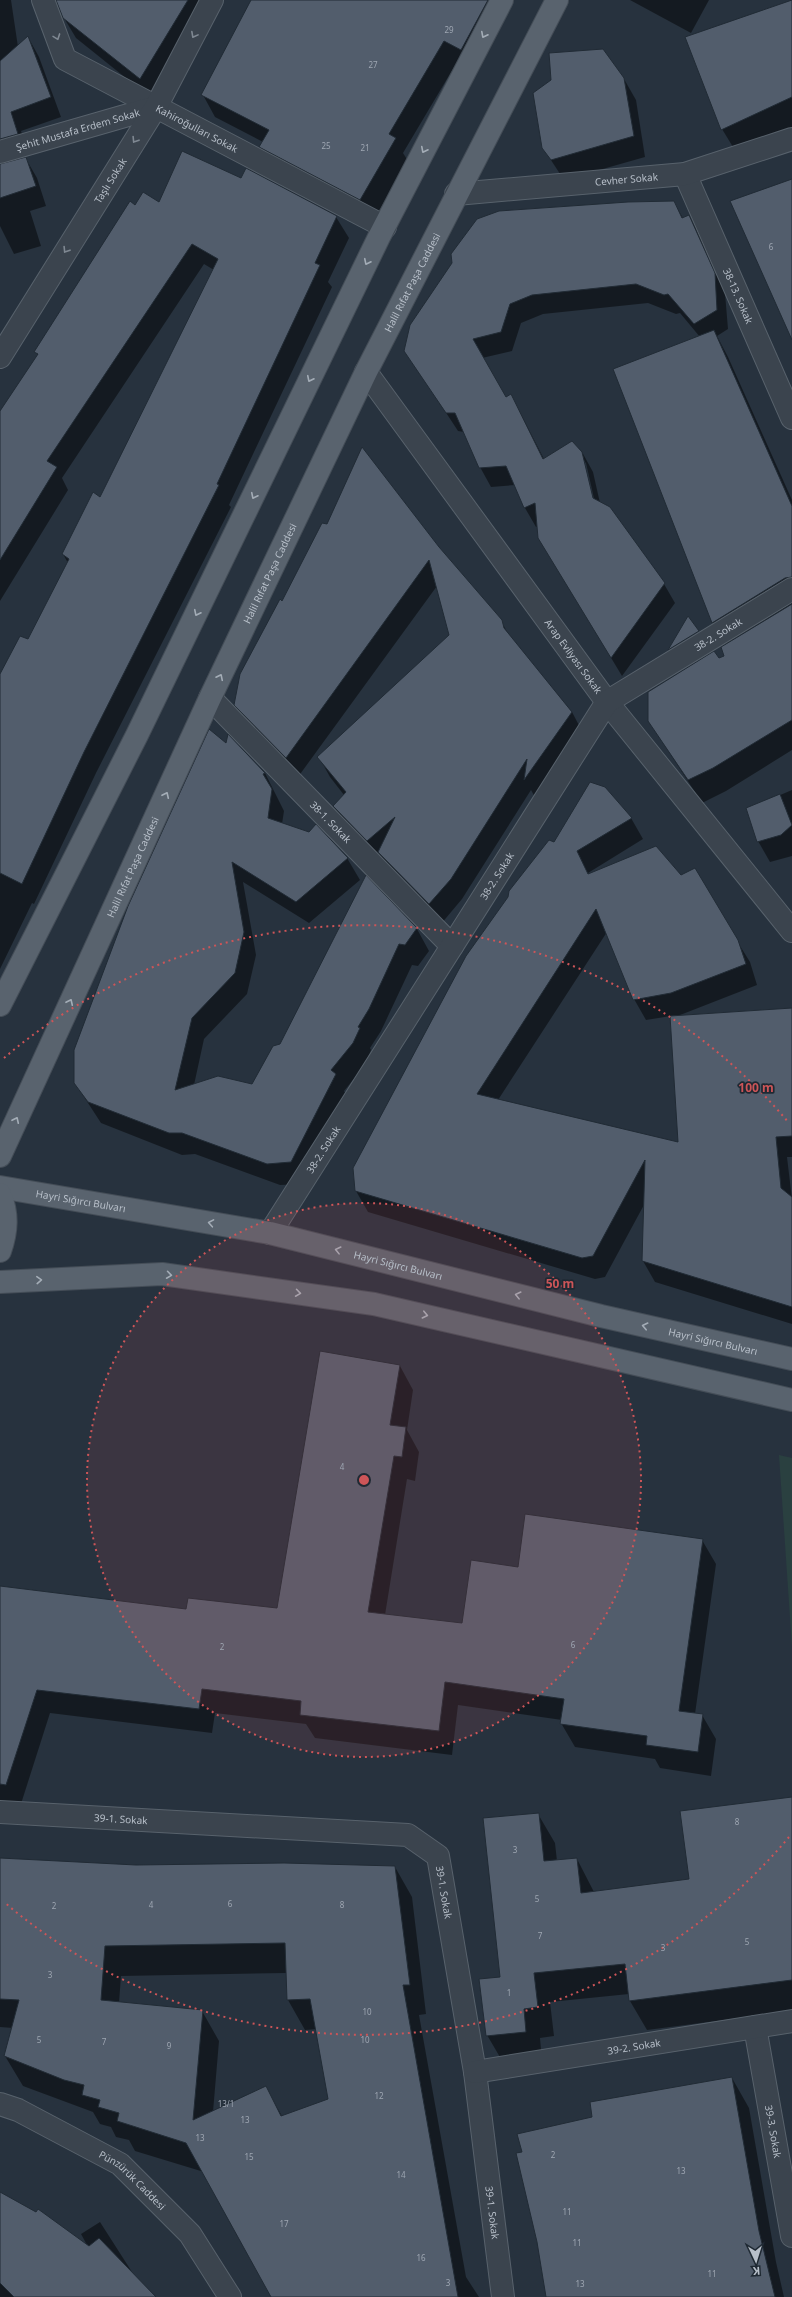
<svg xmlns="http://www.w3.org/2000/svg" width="792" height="2297" font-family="'Noto Sans',sans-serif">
	<rect width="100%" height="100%" fill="#27323e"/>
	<polygon fill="#2a4040" points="779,1455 792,1458 792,1647"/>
	<g fill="#0007" fill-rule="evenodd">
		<polygon points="0,0 11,0 18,47 28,37 39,57 61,117 21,131 29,153 7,160 3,164 26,159 37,178 46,206 30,211 41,246 14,254 0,226"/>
		<polygon points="70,0 212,0 152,99 76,38 64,18"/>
		<polygon points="252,0 513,0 474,72 457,62 403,153 408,161 373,221 273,169 260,147 263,142 215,117 203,95"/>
		<polygon points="630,0 709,0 691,33"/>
		<polygon points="792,0 792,127 736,152 722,129"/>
		<polygon points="624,79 636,100 645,157 564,180 543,148"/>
		<polygon points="241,179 336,217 349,238 328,282 332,287 229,505 231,507 96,773 34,904 32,903 0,969 0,677 29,641 68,563 63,554 101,498 214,270 204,264 62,478 68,490 0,601 0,413 38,356 36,352 160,203"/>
		<path d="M 673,202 L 683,218 L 689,216 L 700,235 L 725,293 L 728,329 L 717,336 L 728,357 L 792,500 L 792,750 L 726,791 L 702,803 L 649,721 L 725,656 L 725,645 L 713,623 L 615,370 L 700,337 L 680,313 L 676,314 L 648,303 L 543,314 L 521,323 L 512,351 L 482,358 L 506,399 L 511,395 L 544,459 L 582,452 L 593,472 L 600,503 L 664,584 L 675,603 L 622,676 L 551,558 L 538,526 L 536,527 L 525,508 L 515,485 L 491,487 L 480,467 L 464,432 L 458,431 L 405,350 ZM 583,460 L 586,463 L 595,503 L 593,503 Z"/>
		<polygon points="438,548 501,621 510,637 572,712 583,733 536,799 531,790 462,899 441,924 391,872 382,858 379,861 346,826 334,806 344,795 330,777 319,757 450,636 437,586 298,777 247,725 235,705 282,603"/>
		<polygon points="210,731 265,773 284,811 282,824 347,858 360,880 309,923 243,882 256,955 247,994 204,1039 194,1085 253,1085 281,1044 366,877 417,929 429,951 418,966 412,965 381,1031 370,1048 371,1050 365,1065 344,1091 347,1096 303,1184 280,1185 195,1154 182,1155 101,1123 75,1083"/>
		<polygon points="792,790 792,856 770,862 758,841 747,809"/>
		<path d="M 631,818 L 643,839 L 588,873 L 589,874 L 737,941 L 750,962 L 757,985 L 675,1017 L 792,1009 L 792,1157 L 787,1157 L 792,1199 L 792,1324 L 655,1282 L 643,1261 L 645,1203 L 605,1277 L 595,1279 L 368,1212 L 356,1191 L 555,844 ZM 607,932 L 634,999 L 646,1020 L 671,1016 L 679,1143 L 498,1100 Z"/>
		<polygon points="400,1366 413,1390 407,1430 419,1452 415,1481 407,1479 385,1615 462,1624 519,1568 702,1540 716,1564 695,1714 702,1715 716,1739 711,1776 660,1768 655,1759 575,1747 561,1723 562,1720 458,1705 452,1755 315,1738 306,1724 215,1713 212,1733 50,1713 20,1807 0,1801 0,1587 187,1610 277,1609"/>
		<polygon points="792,1798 792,2011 647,2030 630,2001 629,1994 550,2002 554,2036 540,2038 542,2061 504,2064 487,2035 538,1814 555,1843 557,1861 577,1859 594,1892 690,1880"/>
		<path d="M 0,1859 L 136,1866 L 395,1867 L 412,1897 L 426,2014 L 419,2015 L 466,2277 L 479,2297 L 272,2297 L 204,2172 L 135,2151 L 129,2140 L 116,2137 L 111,2127 L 100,2124 L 93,2112 L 23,2086 L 5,2056 L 13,2028 L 0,2027 ZM 287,1973 L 288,2000 L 305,2030 L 317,2029 L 329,2099 L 282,2116 L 265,2087 L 213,2112 L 219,2041 L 202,2011 L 119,2003 L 121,1976 Z"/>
		<polygon points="732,2078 749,2108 776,2262 784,2297 548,2297 523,2152 593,2118"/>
		<polygon points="0,2193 87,2245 81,2234 100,2222 148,2297 0,2297"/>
	</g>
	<g fill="#525d6c" stroke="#212b35" fill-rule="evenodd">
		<polygon points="56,0 188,0 140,79 63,18"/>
		<polygon points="251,0 488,0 461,50 444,41 389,134 396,138 360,200 259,147 269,130 201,95"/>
		<polygon points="792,0 792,97 721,130 685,37"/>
		<polygon points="28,36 51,97 11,112 18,134 0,139 0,61"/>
		<polygon points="603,49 624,78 634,136 551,160 542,148 533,93 551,80 549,53"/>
		<polygon points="182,151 241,178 246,168 337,216 315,263 320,265 217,484 219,485 84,752 22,884 0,873 0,674 20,636 28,639 69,559 62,554 93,492 100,497 218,259 192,244 47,461 57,467 0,560 0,411 38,354 34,352 130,201 135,205 143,192 159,202"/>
		<polygon points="26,157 36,186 0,198 0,164"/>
		<polygon points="792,179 792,340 730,201"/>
		<polygon points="674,201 682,218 689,215 715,273 717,310 694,324 668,294 664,295 636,284 532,295 510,304 501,332 473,339 506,397 511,394 543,459 572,441 582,452 593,498 610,507 665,583 611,658 538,538 535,503 524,508 506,466 479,468 455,413 446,413 404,351 410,325 452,263 451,254 477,219 499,211 628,202"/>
		<polygon points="714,330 792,506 792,577 785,578 712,623 613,369"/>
		<polygon points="362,447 439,547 502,620 504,628 572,712 524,780 527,759 451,879 429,904 378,852 395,817 367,841 333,806 346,792 317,757 449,635 429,560 286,758 234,705 240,674 280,599 282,601 322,523 327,524"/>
		<polygon points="792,604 792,720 713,768 688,780 648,721 648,692 714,651 719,658 724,656 721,647"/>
		<polygon points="688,616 699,631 668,650"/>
		<polygon points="209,729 226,743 228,734 265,773 263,774 272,789 268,818 309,832 316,824 348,858 296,902 232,862 244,932 235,973 192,1018 175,1090 218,1076 252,1084 273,1046 280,1044 366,875 417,928 405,945 399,944 369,1009 358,1027 360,1028 353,1043 331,1070 336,1074 291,1162 267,1164 182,1133 169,1133 88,1102 74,1083 74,1050 128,906"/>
		<polygon points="590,782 605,787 632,818 577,851 588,874 656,846 681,875 695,868 738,940 746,964 671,993 633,1000 596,909 477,1094 678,1142 670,1016 792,1008 792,1136 776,1137 781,1188 792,1197 792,1307 642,1261 645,1160 593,1256 582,1258 355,1191 353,1168 466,956 508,897 509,891 549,840 554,842"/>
		<polygon points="780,794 792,825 781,835 757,842 746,808"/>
		<polygon points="320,1351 400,1365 390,1425 406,1427 402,1457 394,1456 368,1612 462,1623 471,1560 518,1567 525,1514 703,1539 679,1711 703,1714 698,1752 646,1745 647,1736 560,1724 564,1699 445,1682 439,1731 300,1715 301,1701 202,1689 199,1709 37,1690 6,1785 0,1784 0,1586 186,1609 188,1598 277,1608"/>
		<polygon points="792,1797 792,1980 629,2001 625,1964 534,1973 538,2007 524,2009 526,2032 486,2036 479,1979 500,1977 483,1818 539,1813 544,1861 577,1858 581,1893 689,1879 680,1811"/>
		<path d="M 0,1858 L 136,1865 L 284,1863 L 395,1866 L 410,1985 L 403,1985 L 458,2297 L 271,2297 L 186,2143 L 117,2121 L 119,2113 L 98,2107 L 100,2100 L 82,2095 L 84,2085 L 64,2080 L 4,2056 L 19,2000 L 0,1999 ZM 285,1943 L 287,2000 L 310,1999 L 328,2099 L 281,2116 L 266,2086 L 193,2120 L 203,2010 L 101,2000 L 105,1946 Z"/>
		<polygon points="732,2077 759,2231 775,2297 546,2297 537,2242 516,2153 522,2152 517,2134 592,2117 590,2102"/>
		<polygon points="0,2192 36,2212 38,2209 89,2246 99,2238 156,2297 14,2297 0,2283"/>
	</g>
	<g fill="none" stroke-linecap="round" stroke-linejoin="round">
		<defs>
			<g id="minor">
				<path id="s1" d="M 43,0 L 65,59 L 385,227"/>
				<path id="s2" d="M 0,152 L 156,107"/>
				<path id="s3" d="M 685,174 L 792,418"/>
				<path id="s4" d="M 456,194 L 685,174 L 792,139"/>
				<path id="s5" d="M 0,357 L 156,107 L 212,0"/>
				<path id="s6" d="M 366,372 L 607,702 L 792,931"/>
				<path id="s7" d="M 210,698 L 452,946"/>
				<path id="s8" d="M 270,1233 L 607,702 L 792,589"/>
				<path id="s9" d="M 0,1812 L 408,1835 L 438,1856 L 475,2072 L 503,2297"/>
				<path id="s10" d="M 755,2027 L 792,2236"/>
				<path id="s11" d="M 475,2072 L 792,2021"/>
				<path id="s12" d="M 0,2104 L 18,2110 L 120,2164 L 190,2234 L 230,2297"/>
			</g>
			<g id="major">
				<polyline points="0,1005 137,735 379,237 502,0"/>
				<path id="s13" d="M 0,1156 L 210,698 L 366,372 L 557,0"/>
				<path id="s14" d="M 0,1187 L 270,1233 L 601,1316 L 792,1359"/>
				<path d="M 0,1194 C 8,1214 7,1231 0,1251"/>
				<polyline points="0,1282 162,1274 374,1304 792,1400"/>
			</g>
		</defs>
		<use href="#minor" stroke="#58626c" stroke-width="24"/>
		<use href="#major" stroke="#444d57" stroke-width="24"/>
		<use href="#minor" stroke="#3b444e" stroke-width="22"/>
		<use href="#major" stroke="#59636e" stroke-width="22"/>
	</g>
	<defs><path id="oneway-chevron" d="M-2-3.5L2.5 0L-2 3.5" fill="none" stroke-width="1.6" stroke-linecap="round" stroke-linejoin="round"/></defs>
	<g stroke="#7f8892">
		<use href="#oneway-chevron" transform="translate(194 35) rotate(118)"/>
		<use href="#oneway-chevron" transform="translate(57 37) rotate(70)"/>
		<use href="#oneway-chevron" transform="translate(135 140) rotate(122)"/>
		<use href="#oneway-chevron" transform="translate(66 250) rotate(122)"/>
	</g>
	<g stroke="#a4adb7">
		<use href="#oneway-chevron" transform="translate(484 35) rotate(117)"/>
		<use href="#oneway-chevron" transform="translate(424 150) rotate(117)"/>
		<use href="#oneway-chevron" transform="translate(367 262) rotate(116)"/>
		<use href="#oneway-chevron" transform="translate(310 379) rotate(116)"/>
		<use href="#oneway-chevron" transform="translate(254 496) rotate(116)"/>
		<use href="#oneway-chevron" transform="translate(197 613) rotate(116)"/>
		<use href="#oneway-chevron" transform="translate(220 677) rotate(-64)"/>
		<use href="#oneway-chevron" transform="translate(166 795) rotate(-65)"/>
		<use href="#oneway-chevron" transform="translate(70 1002) rotate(-65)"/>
		<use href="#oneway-chevron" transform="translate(16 1120) rotate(-65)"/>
		<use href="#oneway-chevron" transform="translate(211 1223) rotate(-170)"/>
		<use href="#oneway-chevron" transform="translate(338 1250) rotate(-166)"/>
		<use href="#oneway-chevron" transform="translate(169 1275) rotate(8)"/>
		<use href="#oneway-chevron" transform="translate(39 1280) rotate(-3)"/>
		<use href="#oneway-chevron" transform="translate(298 1293) rotate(8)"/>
		<use href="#oneway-chevron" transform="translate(518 1295) rotate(-166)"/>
		<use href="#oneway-chevron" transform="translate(425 1315) rotate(13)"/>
		<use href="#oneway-chevron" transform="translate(645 1326) rotate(-167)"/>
	</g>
	<circle cx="364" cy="1480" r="277" fill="#cd5558" fill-opacity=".12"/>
	<g fill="none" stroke="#cd5558" stroke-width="2" stroke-dasharray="2 4">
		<circle cx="364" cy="1480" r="277"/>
		<path d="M789 1837A555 555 0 0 1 4 1902M4 1058A555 555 0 0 1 789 1123"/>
	</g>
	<g text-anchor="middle" stroke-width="3.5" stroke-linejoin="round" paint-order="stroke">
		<g font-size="8" fill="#9ea6b2">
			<text x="449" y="33">29</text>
			<text x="373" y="68">27</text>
			<text x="326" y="149">25</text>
			<text x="365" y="151">21</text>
			<text x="771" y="250">6</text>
			<text x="342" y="1470">4</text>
			<text x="573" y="1648">6</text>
			<text x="222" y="1650">2</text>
			<text x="737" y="1825">8</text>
			<text x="515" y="1853">3</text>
			<text x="537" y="1902">5</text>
			<text x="230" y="1907">6</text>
			<text x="151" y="1908">4</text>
			<text x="342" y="1908">8</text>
			<text x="54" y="1909">2</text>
			<text x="540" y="1939">7</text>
			<text x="747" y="1945">5</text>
			<text x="663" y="1951">3</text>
			<text x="50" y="1978">3</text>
			<text x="509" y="1996">1</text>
			<text x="367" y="2015">10</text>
			<text x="39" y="2043">5</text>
			<text x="365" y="2043">10</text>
			<text x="104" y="2045">7</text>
			<text x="169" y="2049">9</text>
			<text x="379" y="2099">12</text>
			<text x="226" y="2107">13/1</text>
			<text x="245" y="2123">13</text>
			<text x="200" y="2141">13</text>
			<text x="553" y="2158">2</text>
			<text x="249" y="2160">15</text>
			<text x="681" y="2174">13</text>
			<text x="401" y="2178">14</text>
			<text x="567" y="2215">11</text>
			<text x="284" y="2227">17</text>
			<text x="577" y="2246">11</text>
			<text x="421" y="2261">16</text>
			<text x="712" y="2277">11</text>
			<text x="448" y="2286">3</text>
			<text x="580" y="2287">13</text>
		</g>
		<g font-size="10" fill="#b7bfc9" stroke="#1f2933">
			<text dy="4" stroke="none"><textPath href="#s2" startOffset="81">Şehit Mustafa Erdem Sokak</textPath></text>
			<text dy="4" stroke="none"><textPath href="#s1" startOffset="212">Kahiroğulları Sokak</textPath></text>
			<text dy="4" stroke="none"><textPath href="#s4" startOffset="171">Cevher Sokak</textPath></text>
			<text dy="4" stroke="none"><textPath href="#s5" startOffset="208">Taşlı Sokak</textPath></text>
			<text dy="4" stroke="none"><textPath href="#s13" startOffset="966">Halil Rıfat Paşa Caddesi</textPath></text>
			<text dy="4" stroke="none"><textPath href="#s3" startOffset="133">38-13. Sokak</textPath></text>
			<text dy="4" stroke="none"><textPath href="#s13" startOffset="642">Halil Rıfat Paşa Caddesi</textPath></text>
			<text dy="4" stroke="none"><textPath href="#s8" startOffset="759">38-2. Sokak</textPath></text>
			<text dy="4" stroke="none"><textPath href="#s6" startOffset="352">Arap Evliyası Sokak</textPath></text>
			<text dy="4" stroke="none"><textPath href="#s7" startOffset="173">38-1. Sokak</textPath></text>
			<text dy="4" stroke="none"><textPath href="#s13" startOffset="318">Halil Rıfat Paşa Caddesi</textPath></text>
			<text dy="4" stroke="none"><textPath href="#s8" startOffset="423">38-2. Sokak</textPath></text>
			<text dy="4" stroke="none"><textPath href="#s8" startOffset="99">38-2. Sokak</textPath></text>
			<text dy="4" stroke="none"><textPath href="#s14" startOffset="82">Hayri Sığırcı Bulvarı</textPath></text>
			<text dy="4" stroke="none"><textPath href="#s14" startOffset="406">Hayri Sığırcı Bulvarı</textPath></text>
			<text dy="4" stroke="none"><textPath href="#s14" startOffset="730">Hayri Sığırcı Bulvarı</textPath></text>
			<text dy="4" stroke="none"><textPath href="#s9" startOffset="121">39-1. Sokak</textPath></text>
			<text dy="4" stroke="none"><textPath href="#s9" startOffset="482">39-1. Sokak</textPath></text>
			<text dy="4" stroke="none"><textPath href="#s11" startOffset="161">39-2. Sokak</textPath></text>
			<text dy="4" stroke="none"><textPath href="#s10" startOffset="106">39-3. Sokak</textPath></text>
			<text dy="4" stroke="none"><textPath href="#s12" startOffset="154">Pünzürük Caddesi</textPath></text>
			<text dy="4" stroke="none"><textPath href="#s9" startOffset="806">39-1. Sokak</textPath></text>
		</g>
	</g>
	<circle cx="364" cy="1480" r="6" fill="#cd5558" stroke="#1f2933" stroke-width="2"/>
	<g font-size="12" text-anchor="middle" font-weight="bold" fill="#cd5558" stroke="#1f2933" stroke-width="3.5" stroke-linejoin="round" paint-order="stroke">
		<text x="756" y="1092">100 m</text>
		<text x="560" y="1288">50 m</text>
	</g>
	<g transform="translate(756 2261) rotate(176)" stroke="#1f2933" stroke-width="3" paint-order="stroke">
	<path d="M0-3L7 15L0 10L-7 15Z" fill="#b7bfc9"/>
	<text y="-6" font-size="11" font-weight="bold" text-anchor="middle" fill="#b7bfc9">K</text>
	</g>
</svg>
